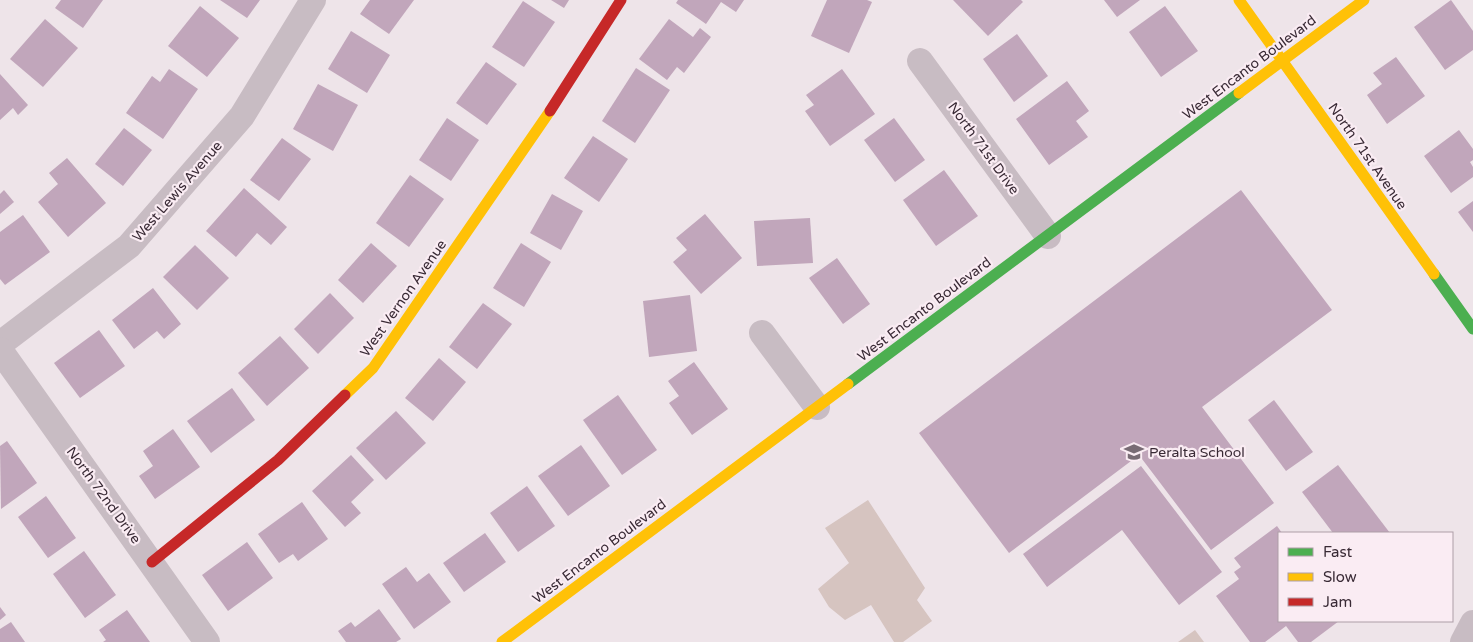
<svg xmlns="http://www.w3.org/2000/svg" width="1473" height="642" font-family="'Varela Round',sans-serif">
	<rect width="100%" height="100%" fill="#eee4e9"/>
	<g fill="#d6c4c0">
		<polygon points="868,500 925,588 917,600 932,621 903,642 894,642 871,605 845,620 829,607 818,589 849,563 825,528"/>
		<polygon points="1195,630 1204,642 1178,642"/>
	</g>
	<g fill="#c1a6bb">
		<polygon points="61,0 103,0 83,28 55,8"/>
		<polygon points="220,0 260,0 247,18"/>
		<polygon points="370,0 414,0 389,34 360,14"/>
		<polygon points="551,0 569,0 564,8"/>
		<polygon points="678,0 744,0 736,12 721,2 706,24 676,3"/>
		<polygon points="827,0 867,0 872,2 849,53 811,36"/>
		<polygon points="953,0 1021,0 1023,2 988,36"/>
		<polygon points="1104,0 1140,0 1117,17"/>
		<polygon points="1451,0 1473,31 1473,50 1445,70 1414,27"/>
		<polygon points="523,1 555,22 524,67 492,47"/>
		<polygon points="200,6 239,38 207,77 168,46"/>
		<polygon points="1165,6 1198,51 1161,77 1129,32"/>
		<polygon points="45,19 78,48 43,87 10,59"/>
		<polygon points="669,19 693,37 700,28 711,37 684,73 677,67 667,80 639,59"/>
		<polygon points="351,31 390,55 367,93 328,69"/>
		<polygon points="1017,34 1048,76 1014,102 983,59"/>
		<polygon points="1396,57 1425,96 1387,124 1367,95 1382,84 1373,73"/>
		<polygon points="486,62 517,84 487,125 456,103"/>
		<polygon points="636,68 670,90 635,143 602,121"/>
		<polygon points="169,69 198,89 163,139 126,113 152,76 160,82"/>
		<polygon points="842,69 875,114 830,146 805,111 814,105 806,95"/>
		<polygon points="0,74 28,105 18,115 13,108 0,120"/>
		<polygon points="1067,81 1089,111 1076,121 1088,137 1049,165 1016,119"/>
		<polygon points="318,84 358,105 333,151 293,129"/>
		<polygon points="447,118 479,140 451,181 419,160"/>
		<polygon points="894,118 925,160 895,182 864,140"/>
		<polygon points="124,128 152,150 123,186 95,164"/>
		<polygon points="1459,130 1473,149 1473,160 1470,162 1473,167 1473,177 1451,193 1424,156"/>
		<polygon points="593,136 628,159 599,202 564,178"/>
		<polygon points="282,138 311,159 279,201 250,180"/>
		<polygon points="67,158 106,203 68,237 38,202 58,184 49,173"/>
		<polygon points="944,170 978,216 936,246 903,200"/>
		<polygon points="410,175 444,199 409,247 376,223"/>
		<polygon points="244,188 287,227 271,245 257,233 236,257 206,231"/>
		<polygon points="4,190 14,202 0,214 0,194"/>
		<polygon points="1241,190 1332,310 1202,407 1274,503 1211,550 1139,455 1009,553 919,433"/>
		<polygon points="552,194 583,211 561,250 530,233"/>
		<polygon points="1473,201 1473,232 1458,212"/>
		<polygon points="705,214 742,258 701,294 673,262 687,250 676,238"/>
		<polygon points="23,215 50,252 5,285 0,279 0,232"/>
		<polygon points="810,218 813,263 757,266 754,221"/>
		<polygon points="371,243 397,266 363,303 338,280"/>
		<polygon points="521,243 551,262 524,307 493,288"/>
		<polygon points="195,245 229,278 197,310 163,277"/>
		<polygon points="837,258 870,304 843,324 809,278"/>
		<polygon points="153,288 181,324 164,339 157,331 134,349 112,320"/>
		<polygon points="330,293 354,318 318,354 294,329"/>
		<polygon points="690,295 697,351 649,357 643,301"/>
		<polygon points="483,303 512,324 477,369 449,347"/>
		<polygon points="99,330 125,366 80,398 54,363"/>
		<polygon points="280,336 309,368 267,406 238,373"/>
		<polygon points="439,358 466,382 433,421 405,398"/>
		<polygon points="694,362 728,409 692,435 669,403 679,396 668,381"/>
		<polygon points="232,388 255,420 211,453 187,421"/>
		<polygon points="618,395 657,450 622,475 583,420"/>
		<polygon points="1274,400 1313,452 1286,471 1248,420"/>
		<polygon points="396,411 426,443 386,480 356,448"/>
		<polygon points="173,429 200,467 155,499 139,476 153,466 143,451"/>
		<polygon points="7,441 37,483 1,509 0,446"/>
		<polygon points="581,445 610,486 568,516 538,476"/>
		<polygon points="351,455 374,480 351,502 361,513 345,527 312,491"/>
		<polygon points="1338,465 1390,533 1333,533 1302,492"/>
		<polygon points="1141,466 1222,572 1179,605 1122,530 1047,587 1023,554"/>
		<polygon points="527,486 555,526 518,552 490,513"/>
		<polygon points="46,496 76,538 48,558 18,517"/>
		<polygon points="302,502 328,539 298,561 293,554 279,563 258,534"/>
		<polygon points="1277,526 1282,533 1279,533 1279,621 1339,621 1311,642 1298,642 1286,626 1265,642 1250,642 1216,596 1239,579 1234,572 1241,567 1234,558"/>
		<polygon points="485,533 506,562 464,592 443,563"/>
		<polygon points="247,542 273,578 228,611 202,575"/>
		<polygon points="84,551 116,595 85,618 53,574"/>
		<polygon points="406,567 417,582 429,573 451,602 414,629 382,584"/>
		<polygon points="0,607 6,615 0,620"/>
		<polygon points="379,609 401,639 396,642 346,642 338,631 351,622 355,627"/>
		<polygon points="127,610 150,642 103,642 106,640 99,630"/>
		<polygon points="11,622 25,642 0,642 0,629"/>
	</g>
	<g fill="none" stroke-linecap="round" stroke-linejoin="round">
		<g stroke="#c8bcc3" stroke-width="26">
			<polyline points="920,61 1048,236"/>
			<polyline points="762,333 817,407"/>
			<polyline points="0,344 129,246 242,116 313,0"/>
			<polyline points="0,350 207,642"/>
			<polyline points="1463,642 1473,623"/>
		</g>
		<g stroke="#4caf50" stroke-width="11">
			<polyline points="1434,274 1473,329"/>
			<polyline points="848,384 1239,93"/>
		</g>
		<g stroke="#ffc107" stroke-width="11">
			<polyline points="1239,0 1434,274"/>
			<polyline points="1239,93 1364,0"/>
			<polyline points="345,395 373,368 550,111"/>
			<polyline points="502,642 848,384"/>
		</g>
		<g stroke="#c62828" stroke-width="11">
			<polyline points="550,111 621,0"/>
			<polyline points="152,562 278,460 345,395"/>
		</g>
	</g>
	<defs>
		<symbol id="school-bare" viewBox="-9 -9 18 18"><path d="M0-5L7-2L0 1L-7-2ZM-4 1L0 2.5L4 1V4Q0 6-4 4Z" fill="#786b74" stroke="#faecf3" stroke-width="2.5" paint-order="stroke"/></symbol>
	</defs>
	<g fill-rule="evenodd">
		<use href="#school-bare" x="1120" y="438" width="28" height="28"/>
	</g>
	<g text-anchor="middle" stroke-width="4.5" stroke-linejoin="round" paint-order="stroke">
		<g font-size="14" fill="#392a35" stroke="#faecf3">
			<text transform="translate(1249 67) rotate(-37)" y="5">West Encanto Boulevard</text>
			<text transform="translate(984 148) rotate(54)" y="5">North 71st Drive</text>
			<text transform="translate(1368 156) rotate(55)" y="5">North 71st Avenue</text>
			<text transform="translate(177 191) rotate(-49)" y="5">West Lewis Avenue</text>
			<text transform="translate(403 298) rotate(-55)" y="5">West Vernon Avenue</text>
			<text transform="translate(924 309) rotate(-37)" y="5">West Encanto Boulevard</text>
			<text transform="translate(104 495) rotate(54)" y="5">North 72nd Drive</text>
			<text transform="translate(599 551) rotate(-37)" y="5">West Encanto Boulevard</text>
		</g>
		<g font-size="14" fill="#392a35" stroke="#faecf3" text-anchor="start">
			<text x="1149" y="457">Peralta School</text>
		</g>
	</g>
	<rect x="1278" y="532" width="175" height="90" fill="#faecf3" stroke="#ad9ea7"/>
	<rect x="1288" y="548" width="25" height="8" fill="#4caf50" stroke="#ad9ea7"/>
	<text x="1323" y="557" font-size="15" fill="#392a35">Fast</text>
	<rect x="1288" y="573" width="25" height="8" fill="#ffc107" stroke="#ad9ea7"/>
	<text x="1323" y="582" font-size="15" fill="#392a35">Slow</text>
	<rect x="1288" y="598" width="25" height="8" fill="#c62828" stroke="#ad9ea7"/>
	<text x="1323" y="607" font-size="15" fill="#392a35">Jam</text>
</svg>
